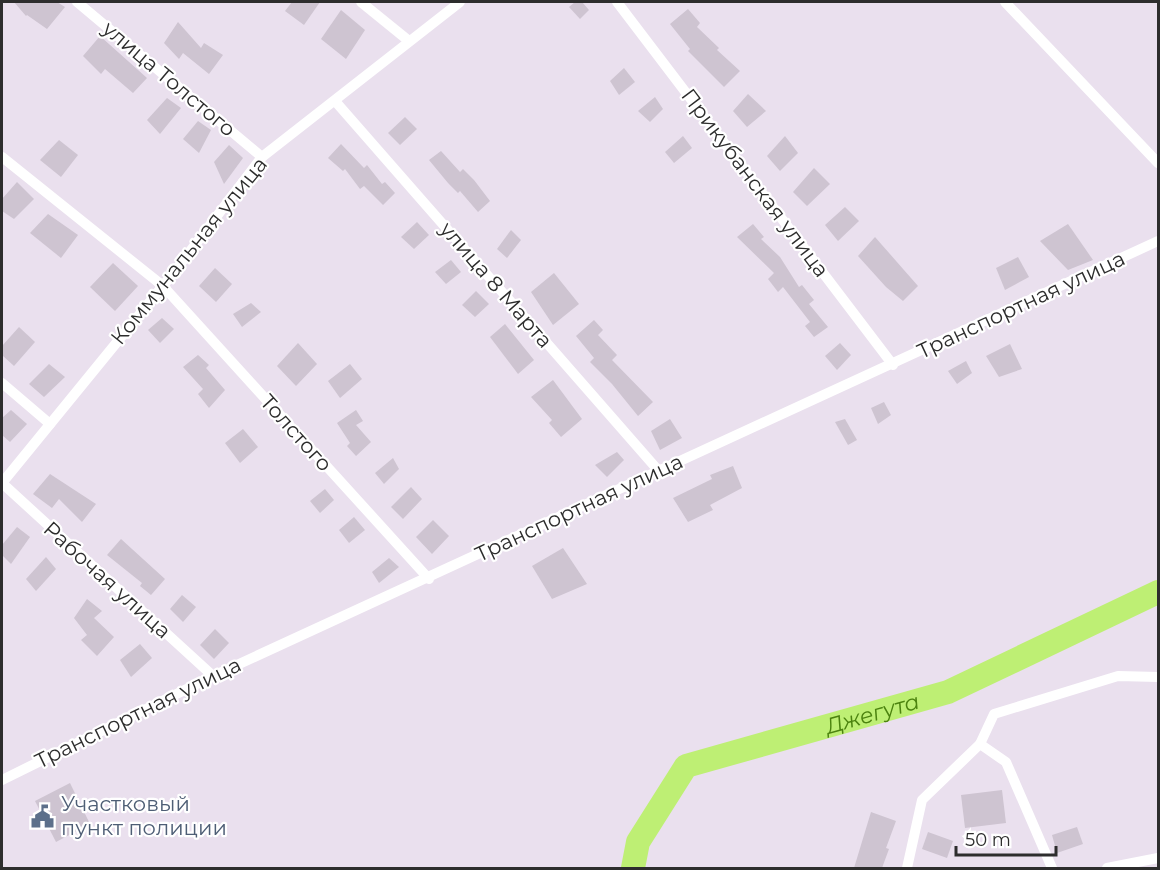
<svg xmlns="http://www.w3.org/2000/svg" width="1160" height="870" font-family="Montserrat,sans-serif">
	<rect width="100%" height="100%" fill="#eae0ee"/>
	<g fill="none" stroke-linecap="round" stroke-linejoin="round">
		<path stroke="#beef74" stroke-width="24" id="s1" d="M 633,868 L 638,842 L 686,766 L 948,692 L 1158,592"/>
	</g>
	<g fill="#cec4d1">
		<polygon points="14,2 57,2 65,7 47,29 27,15 26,16"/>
		<polygon points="292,2 320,2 304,25 285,11"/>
		<polygon points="575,2 582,2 589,10 580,19 569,7"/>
		<polygon points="688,9 700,23 697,27 719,48 717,50 740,71 724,87 688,51 690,49 670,24"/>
		<polygon points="341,10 365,30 346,59 321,39"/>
		<polygon points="178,22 201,48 204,43 223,55 209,74 183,53 179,59 164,43"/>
		<polygon points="100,36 147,78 133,93 105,69 101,74 83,56"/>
		<polygon points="624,68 635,82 619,95 610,81"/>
		<polygon points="748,94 766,111 747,127 733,111"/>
		<polygon points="655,97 663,109 650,122 638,111"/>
		<polygon points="167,98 181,108 160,134 147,120"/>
		<polygon points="405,117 417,129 400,145 388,133"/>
		<polygon points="198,121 211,130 199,153 183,139"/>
		<polygon points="683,136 692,148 674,163 665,152"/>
		<polygon points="785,136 798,153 780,171 767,156"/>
		<polygon points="59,140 78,155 61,177 40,160"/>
		<polygon points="341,144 364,168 367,165 382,184 385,182 395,193 383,205 364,186 360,189 345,169 343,171 328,158"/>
		<polygon points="229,145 243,158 224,184 214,162"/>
		<polygon points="441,151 460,172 463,169 474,180 490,201 478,212 460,191 458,193 448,183 429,160"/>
		<polygon points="814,168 830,184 807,206 793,192"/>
		<polygon points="17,182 34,199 14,219 2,211 2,199"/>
		<polygon points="845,207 859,221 838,241 825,225"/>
		<polygon points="48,214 78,235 61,258 30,233"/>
		<polygon points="417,222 429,235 414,249 401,237"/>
		<polygon points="753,224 764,237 761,239 780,257 799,287 802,285 814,300 809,304 828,327 814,337 805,326 810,322 783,287 778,292 768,279 774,273 737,237"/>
		<polygon points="1068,224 1093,260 1068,270 1040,241"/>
		<polygon points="511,230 521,240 507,258 497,249"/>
		<polygon points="875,237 918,286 903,301 886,287 858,256"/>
		<polygon points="1018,257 1029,277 1005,290 996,268"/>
		<polygon points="451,260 461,272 446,284 435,272"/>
		<polygon points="113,263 138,286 115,311 90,287"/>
		<polygon points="215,268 232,284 216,302 199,286"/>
		<polygon points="554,273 579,304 553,325 531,292"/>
		<polygon points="476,291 489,304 475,317 462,305"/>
		<polygon points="251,303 261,312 242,327 233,314"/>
		<polygon points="162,318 174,329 160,343 148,330"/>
		<polygon points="594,320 603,330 598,335 617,355 612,360 653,402 638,416 612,384 590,362 594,358 576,336"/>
		<polygon points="505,324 534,360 518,374 490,337"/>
		<polygon points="19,327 35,342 14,366 2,355 2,346"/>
		<polygon points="298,343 317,364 296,386 277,366"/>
		<polygon points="840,343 851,355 837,370 825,356"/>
		<polygon points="1010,344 1022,369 999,377 986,356"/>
		<polygon points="198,355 209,365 206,368 225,390 209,408 198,394 203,389 183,367"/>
		<polygon points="966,361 972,373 957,384 948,371"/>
		<polygon points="49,364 65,377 44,397 29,384"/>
		<polygon points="350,364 362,379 340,398 328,381"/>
		<polygon points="553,380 582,419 561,437 549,423 552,420 531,397"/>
		<polygon points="884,402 891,415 878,424 871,408"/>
		<polygon points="11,410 27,424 10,442 2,435 2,418"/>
		<polygon points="356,410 363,421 356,425 371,442 356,456 347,446 350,443 337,423"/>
		<polygon points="670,419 682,438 660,450 651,431"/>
		<polygon points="845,419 857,440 848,445 835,422"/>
		<polygon points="243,429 258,447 240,463 225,443"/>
		<polygon points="617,452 624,460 607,477 595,465"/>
		<polygon points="393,458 399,469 384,484 375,473"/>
		<polygon points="733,466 742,488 710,505 713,510 688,522 673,498 712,479 710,475"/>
		<polygon points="50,474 96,504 82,522 59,499 52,508 33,494"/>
		<polygon points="411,487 422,499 403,519 391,507"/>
		<polygon points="325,489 334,500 320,513 310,501"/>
		<polygon points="354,517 365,530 349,543 339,530"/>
		<polygon points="433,520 449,536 432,554 416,537"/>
		<polygon points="17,527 30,537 11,564 2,555 2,545"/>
		<polygon points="121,539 165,579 151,595 140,586 142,583 107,555"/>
		<polygon points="563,548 587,584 552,599 532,566"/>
		<polygon points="46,557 56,569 36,591 26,579"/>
		<polygon points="389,558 399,567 379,583 372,572"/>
		<polygon points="182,595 196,607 183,622 170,609"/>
		<polygon points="87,599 102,611 94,618 114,637 97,656 81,640 87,635 74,618"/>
		<polygon points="215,629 229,643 214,659 200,645"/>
		<polygon points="140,644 152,658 131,677 120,660"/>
		<polygon points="70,783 90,824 56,842 35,801"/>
		<polygon points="1002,790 1006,823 965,828 961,795"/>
		<polygon points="871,812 896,821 886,848 889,849 882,868 854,868"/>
		<polygon points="1077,827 1083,844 1057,853 1052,835"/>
		<polygon points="928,832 953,841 947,858 922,849"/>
	</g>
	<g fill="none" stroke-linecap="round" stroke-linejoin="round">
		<g stroke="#fff" stroke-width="10">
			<polyline points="77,2 262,157"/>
			<polyline points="361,2 409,41"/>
			<polyline points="617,2 893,365"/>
			<polyline points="1005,2 1158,163"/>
			<polyline points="335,101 657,469"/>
			<polyline points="2,157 163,286 429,579"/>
			<polyline points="2,383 50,424"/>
			<polyline points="2,483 175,271 262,157 460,2"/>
			<polyline points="2,483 213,676"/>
			<polyline points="980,744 994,714 1118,676 1158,677"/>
			<polyline points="2,780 213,676 1158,241"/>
			<polyline points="907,868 922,800 980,744 1006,762 1052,868"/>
			<polyline points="1107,868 1158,858"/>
		</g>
	</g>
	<defs>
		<symbol id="civic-bare" viewBox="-9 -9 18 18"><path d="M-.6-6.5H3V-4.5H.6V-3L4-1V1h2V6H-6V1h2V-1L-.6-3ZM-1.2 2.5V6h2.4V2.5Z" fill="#5c6f8a" stroke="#fff" stroke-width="2.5" paint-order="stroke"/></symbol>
	</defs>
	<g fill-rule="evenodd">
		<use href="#civic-bare" x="26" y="800" width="33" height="33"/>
	</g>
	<g text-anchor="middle" stroke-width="4.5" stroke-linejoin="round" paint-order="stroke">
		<g font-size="21" fill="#2d2d2d" stroke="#fff">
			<text transform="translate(169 79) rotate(40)" y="7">улица Толстого</text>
			<text transform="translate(755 183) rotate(53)" y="7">Прикубанская улица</text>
			<text transform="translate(189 251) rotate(-51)" y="7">Коммунальная улица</text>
			<text transform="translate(496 285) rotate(49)" y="7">улица 8 Марта</text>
			<text transform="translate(1021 305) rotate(-25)" y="7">Транспортная улица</text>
			<text transform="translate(296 433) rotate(48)" y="7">Толстого</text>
			<text transform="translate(579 508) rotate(-25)" y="7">Транспортная улица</text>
			<text transform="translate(107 580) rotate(42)" y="7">Рабочая улица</text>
			<text transform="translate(138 713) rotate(-26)" y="7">Транспортная улица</text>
		</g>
		<g font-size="21" fill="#4e5e75" stroke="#fff" text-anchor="start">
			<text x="61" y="811">Участковый<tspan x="61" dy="24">пункт полиции</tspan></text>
		</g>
		<g font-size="22" font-style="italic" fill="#4c830f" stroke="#fff">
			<text dy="8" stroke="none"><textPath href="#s1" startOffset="310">Джегута</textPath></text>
		</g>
	</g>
	<rect width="1160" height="870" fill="none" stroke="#2d2d2d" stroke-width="6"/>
	<path d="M956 846v9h100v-9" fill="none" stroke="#2d2d2d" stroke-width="3"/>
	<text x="965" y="846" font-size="18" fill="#2d2d2d" stroke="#ffffff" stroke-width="4.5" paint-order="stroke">50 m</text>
</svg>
